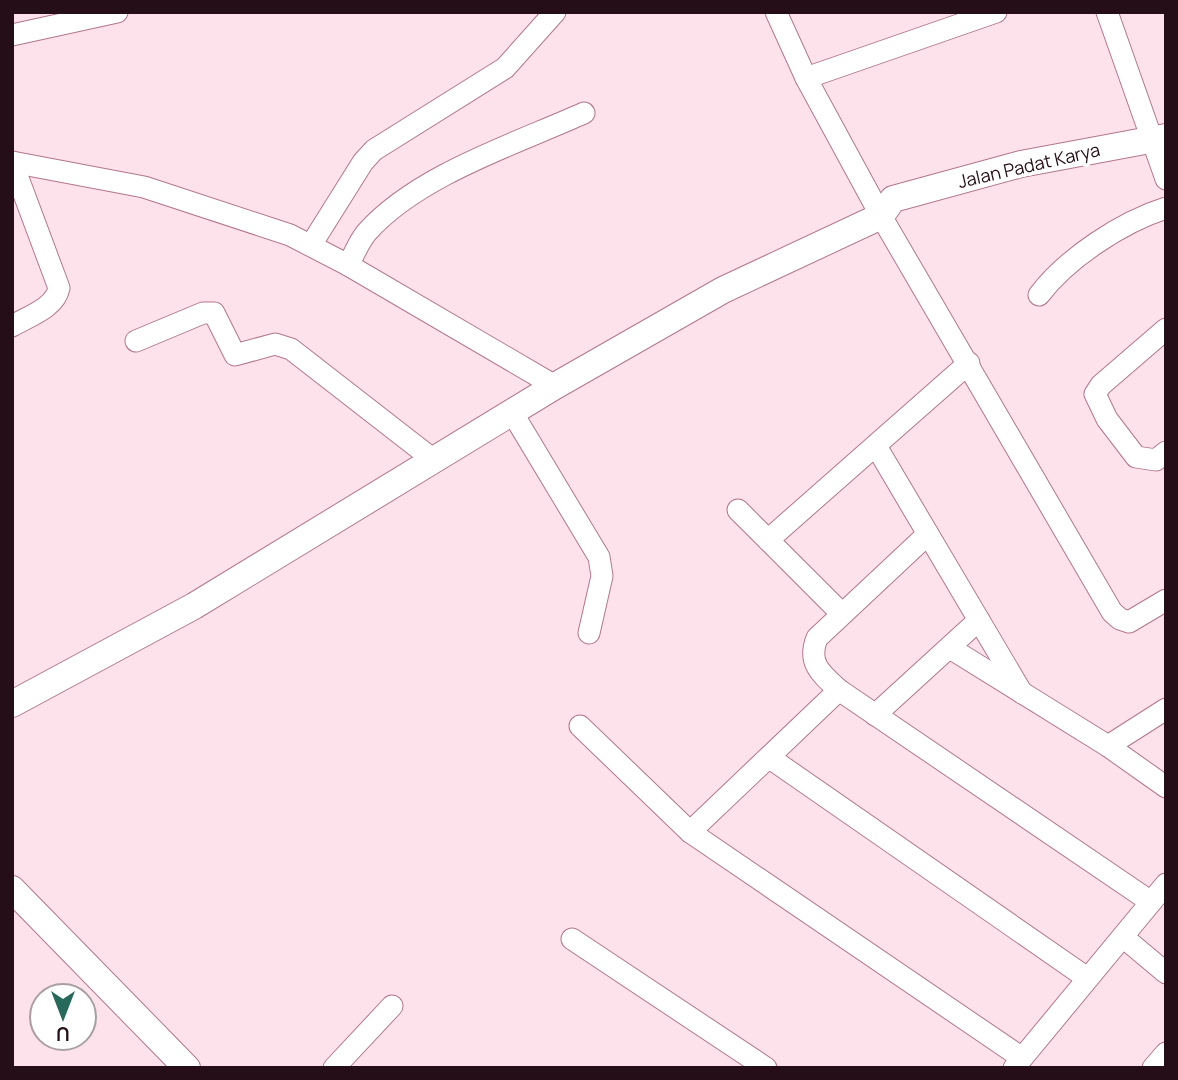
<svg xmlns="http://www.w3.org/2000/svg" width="1178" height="1080" font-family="Manrope,sans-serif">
	<rect width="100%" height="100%" fill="#fee2eb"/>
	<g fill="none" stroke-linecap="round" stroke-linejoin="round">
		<defs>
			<g id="minor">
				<polyline points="776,12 806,78 881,216 1112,612 1120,619 1129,622 1166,600"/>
				<polyline points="1107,12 1166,179"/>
				<polyline points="12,35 117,12"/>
				<polyline points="806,78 996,12"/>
				<polyline points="12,162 144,187 290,235 348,265 555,386"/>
				<polyline points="311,245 363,162 374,150 505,68 555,12"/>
				<path d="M 348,265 C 354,255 359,241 367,232 C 418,175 515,144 584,113"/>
				<path d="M 1039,295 C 1067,258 1122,222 1166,208"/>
				<path d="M 12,326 C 29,316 55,308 59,288 L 12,162"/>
				<polyline points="1166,329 1101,385 1095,394 1107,419 1136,457 1156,460 1166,452"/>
				<polyline points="136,341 203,313 214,313 235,355 275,344 291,349 435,461"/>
				<polyline points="513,414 599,557 602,576 589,633"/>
				<polyline points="876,446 1022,693"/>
				<polyline points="738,510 841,613"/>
				<path d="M 928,534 L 817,638 C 807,663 821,674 839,690 L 1151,902"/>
				<polyline points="768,540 969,363"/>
				<polyline points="950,648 1108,746 1166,787"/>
				<polyline points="875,715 979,620"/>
				<polyline points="580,726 690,832 1022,1058"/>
				<polyline points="1108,746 1166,709"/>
				<polyline points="770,758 1087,978"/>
				<polyline points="690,832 839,690"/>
				<polyline points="1123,937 1166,973"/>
				<polyline points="572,939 766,1068"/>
				<polyline points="334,1068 392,1006"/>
				<polyline points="1014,1068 1166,884"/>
				<polyline points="1153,1068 1166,1053"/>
			</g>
			<g id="tertiary">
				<polyline points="12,704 194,606 555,386 723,290 881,216 893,199 1021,164 1166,137"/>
				<polyline points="12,889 187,1068"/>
			</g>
		</defs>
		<use href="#minor" stroke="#b4768d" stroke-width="23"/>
		<use href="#tertiary" stroke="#b4768d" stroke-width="28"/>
		<use href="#minor" stroke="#fff" stroke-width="21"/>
		<use href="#tertiary" stroke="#fff" stroke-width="26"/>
	</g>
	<g text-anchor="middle" stroke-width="7" stroke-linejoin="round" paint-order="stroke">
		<g font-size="18" fill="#250e17" stroke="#fff">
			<text transform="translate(1029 166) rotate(-13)" y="6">Jalan Padat Karya</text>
		</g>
	</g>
	<rect width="1178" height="1080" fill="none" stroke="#250e17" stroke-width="28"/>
	<g transform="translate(63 1017) rotate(180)"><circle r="33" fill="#ffffff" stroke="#a89fa2" stroke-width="2"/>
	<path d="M0-5L12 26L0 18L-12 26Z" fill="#276a5c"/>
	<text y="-10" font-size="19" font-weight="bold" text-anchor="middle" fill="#250e17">U</text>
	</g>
</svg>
